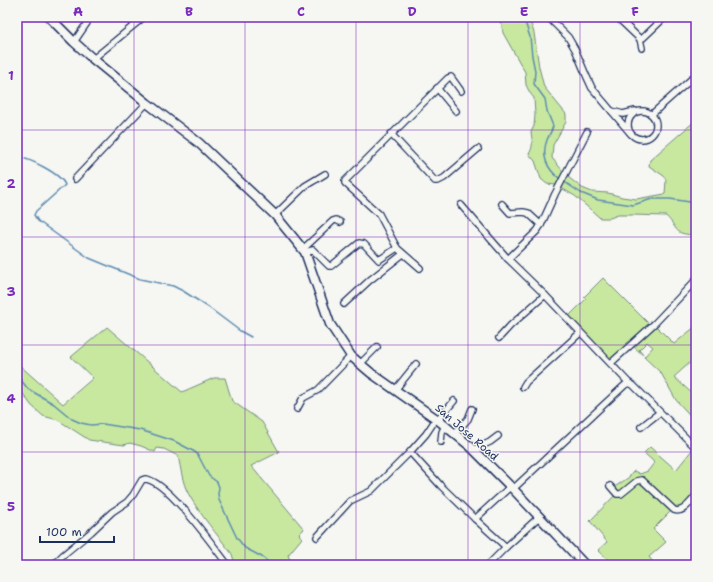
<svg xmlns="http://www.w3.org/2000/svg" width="713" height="582" font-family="'Shantell Sans',sans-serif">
	<rect width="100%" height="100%" fill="#f6f6f2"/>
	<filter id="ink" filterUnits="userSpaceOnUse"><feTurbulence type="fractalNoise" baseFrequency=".025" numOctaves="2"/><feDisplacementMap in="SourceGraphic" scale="8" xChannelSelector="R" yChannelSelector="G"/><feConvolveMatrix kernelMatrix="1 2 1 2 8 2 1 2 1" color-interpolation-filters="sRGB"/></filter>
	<g filter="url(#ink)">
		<g fill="#c8e8a0" stroke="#728c7f">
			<path d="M 496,17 L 529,17 L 534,33 L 539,67 L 544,87 L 566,114 L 566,122 L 553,145 L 552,158 L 568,177 L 582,188 L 592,192 L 608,193 L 622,197 L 636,199 L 665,194 L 666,180 L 664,176 L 649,166 L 650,160 L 696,120 L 696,235 C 672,234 680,230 666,216 L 632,215 L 618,215 L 610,218 L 600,218 L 575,196 L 556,185 L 547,184 L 541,179 L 535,161 L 529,154 C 534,146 532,140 531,132 L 534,126 L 535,115 L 534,98 L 530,93 L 526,85 L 525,72 L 503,33 L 502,25 Z"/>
			<polygon points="603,278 650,325 611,360 569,316 586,299 584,297"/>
			<polygon points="655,325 674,344 696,326 696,361 694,359 674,377 696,397 696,422 676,400 661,373 644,357 653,347 647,342 639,350 643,355 633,346"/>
			<path d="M 107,327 L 182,392 L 214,378 L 225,378 L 232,401 L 262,422 L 279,452 L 251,466 L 304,529 L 299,534 L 302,538 L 288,555 L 292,565 L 237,565 L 234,561 L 232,554 C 217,534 200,515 188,493 C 182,482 181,468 178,456 L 164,449 L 157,448 L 155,452 L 141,446 L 130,443 L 124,445 L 89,440 L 58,420 L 43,416 L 31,405 L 17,385 L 17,363 L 63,404 L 93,378 L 71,357 Z"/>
			<polygon points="650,447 676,470 692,450 696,450 696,495 681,509 677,510 644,479 620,493 613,488 628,478 634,471 640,474 648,471 654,463 653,461 644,453"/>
			<polygon points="641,482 672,510 653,529 666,542 649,557 653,562 650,565 614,565 598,550 607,542 590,521 616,494"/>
		</g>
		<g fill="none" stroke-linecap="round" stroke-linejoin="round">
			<g stroke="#5c8cb1" stroke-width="1.5">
				<path d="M 522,17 L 526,25 L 530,37 L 532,56 L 535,71 L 534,84 L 545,99 L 547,111 L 553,126 C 552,131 549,135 547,140 C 541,156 547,169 560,179"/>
				<path d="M 17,157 C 29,158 61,174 65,185 L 36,211 L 34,215 L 38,221 L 89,258 L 140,279 L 173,286 L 183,291 L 208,307 L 240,331 L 251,337"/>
				<polyline points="563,181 581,193 598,200 633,205 652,199 670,199 690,202 696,208"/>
				<polyline points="17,375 28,389 54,404 72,419 81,423 91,425 103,424 140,430 174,441 195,452 198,455 209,476 217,482 219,487 218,494 219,500 237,538 245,548 262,557 272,565"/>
			</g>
			<defs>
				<g id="street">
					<polyline points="548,17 568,37 575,49 586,75 592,88 631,134"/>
					<polyline points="617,17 640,39 643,38 665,17"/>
					<polyline points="640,39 642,48"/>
					<polyline points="74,42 87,23 87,17"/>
					<polyline points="93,59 144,17"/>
					<polyline points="437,88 456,111"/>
					<circle cx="642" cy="125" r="14"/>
					<polyline points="612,111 623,114 635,111"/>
					<polyline points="652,114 696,75"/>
					<polyline points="587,132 555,194 541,225 537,231 508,259 545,295 629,383 633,385 696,448"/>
					<polyline points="391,134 435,181 438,181 444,178 478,149"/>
					<polyline points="75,179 147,103"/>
					<polyline points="502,204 510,213 523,212 528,213 541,225"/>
					<polyline points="461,205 508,259"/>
					<polyline points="275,215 305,186 325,174"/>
					<polyline points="302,250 333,221 336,220 340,222"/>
					<polyline points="305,252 313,250 329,266 331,266 359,243 364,244 379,260 397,248"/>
					<polyline points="420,268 397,248 379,214 345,183 345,181 448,78 451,77 461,91"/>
					<polyline points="344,304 370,280 403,254"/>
					<polyline points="499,338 511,325 545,295"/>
					<polyline points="611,363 655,323 696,280"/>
					<polyline points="360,364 377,347"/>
					<polyline points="523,387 526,382 580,333"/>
					<polyline points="395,390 416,364"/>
					<polyline points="297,409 303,398 318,390 351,356"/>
					<polyline points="438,420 454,401"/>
					<polyline points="641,427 659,413"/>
					<polyline points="454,434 468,419 472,409"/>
					<polyline points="441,442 442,432 445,426"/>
					<polyline points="473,450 490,442 498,436"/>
					<polyline points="410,452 441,486 475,519 506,547 539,517"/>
					<path d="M 610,486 L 617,494 L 621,494 L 637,481 L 642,480 L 674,510 C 683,514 690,502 696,496"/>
					<polyline points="513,489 625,385 629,383"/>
					<polyline points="475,519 510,487"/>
					<polyline points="317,537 350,501 371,491 410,452 426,434 436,419"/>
					<path d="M 53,565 L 63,555 L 91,532 L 112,512 L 127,502 L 133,495 L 142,480 L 145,479 C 167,480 214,547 228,565"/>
					<polyline points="488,565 506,547"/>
				</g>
				<polyline id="secondary" points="49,17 74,42 93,59 147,103 199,143 275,215 305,252 330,324 351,356 371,373 438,420 471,447 513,489 585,565"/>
			</defs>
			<use href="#street" stroke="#1b2f5e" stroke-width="8"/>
			<use href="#secondary" stroke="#1b2f5e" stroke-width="11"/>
			<use href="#street" stroke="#f6f6f2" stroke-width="5.5"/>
			<use href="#secondary" stroke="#f6f6f2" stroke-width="8"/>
		</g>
	</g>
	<path fill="none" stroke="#7b2cbf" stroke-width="1" stroke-opacity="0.55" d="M 134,17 L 134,565M 245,17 L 245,565M 356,17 L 356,565M 468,17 L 468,565M 580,17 L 580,565M 17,130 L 696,130M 17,237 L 696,237M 17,345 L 696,345M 17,452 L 696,452"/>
	<g text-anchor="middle" stroke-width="3" stroke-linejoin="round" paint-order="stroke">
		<g font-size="11" fill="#1b2f5e" stroke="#f6f6f2">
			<text transform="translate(467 432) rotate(41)" y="4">San Jose Road</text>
		</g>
	</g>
	<rect width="713" height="582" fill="none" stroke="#f6f6f2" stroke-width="44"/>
	<path d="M40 536v6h74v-6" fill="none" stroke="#1b2f5e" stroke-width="2"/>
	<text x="46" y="536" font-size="12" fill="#1b2f5e" stroke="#f6f6f2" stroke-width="3" paint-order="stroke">100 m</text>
	<rect x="22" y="22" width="669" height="538" fill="none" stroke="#7b2cbf" stroke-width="1.5"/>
	<g font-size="13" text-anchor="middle" font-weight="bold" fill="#7b2cbf">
		<text x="78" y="16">A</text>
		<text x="189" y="16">B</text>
		<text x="301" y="16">C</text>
		<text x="412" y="16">D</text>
		<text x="524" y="16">E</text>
		<text x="635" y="16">F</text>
		<text x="11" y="80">1</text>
		<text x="11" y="188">2</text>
		<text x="11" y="296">3</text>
		<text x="11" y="403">4</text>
		<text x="11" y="511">5</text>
	</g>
</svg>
